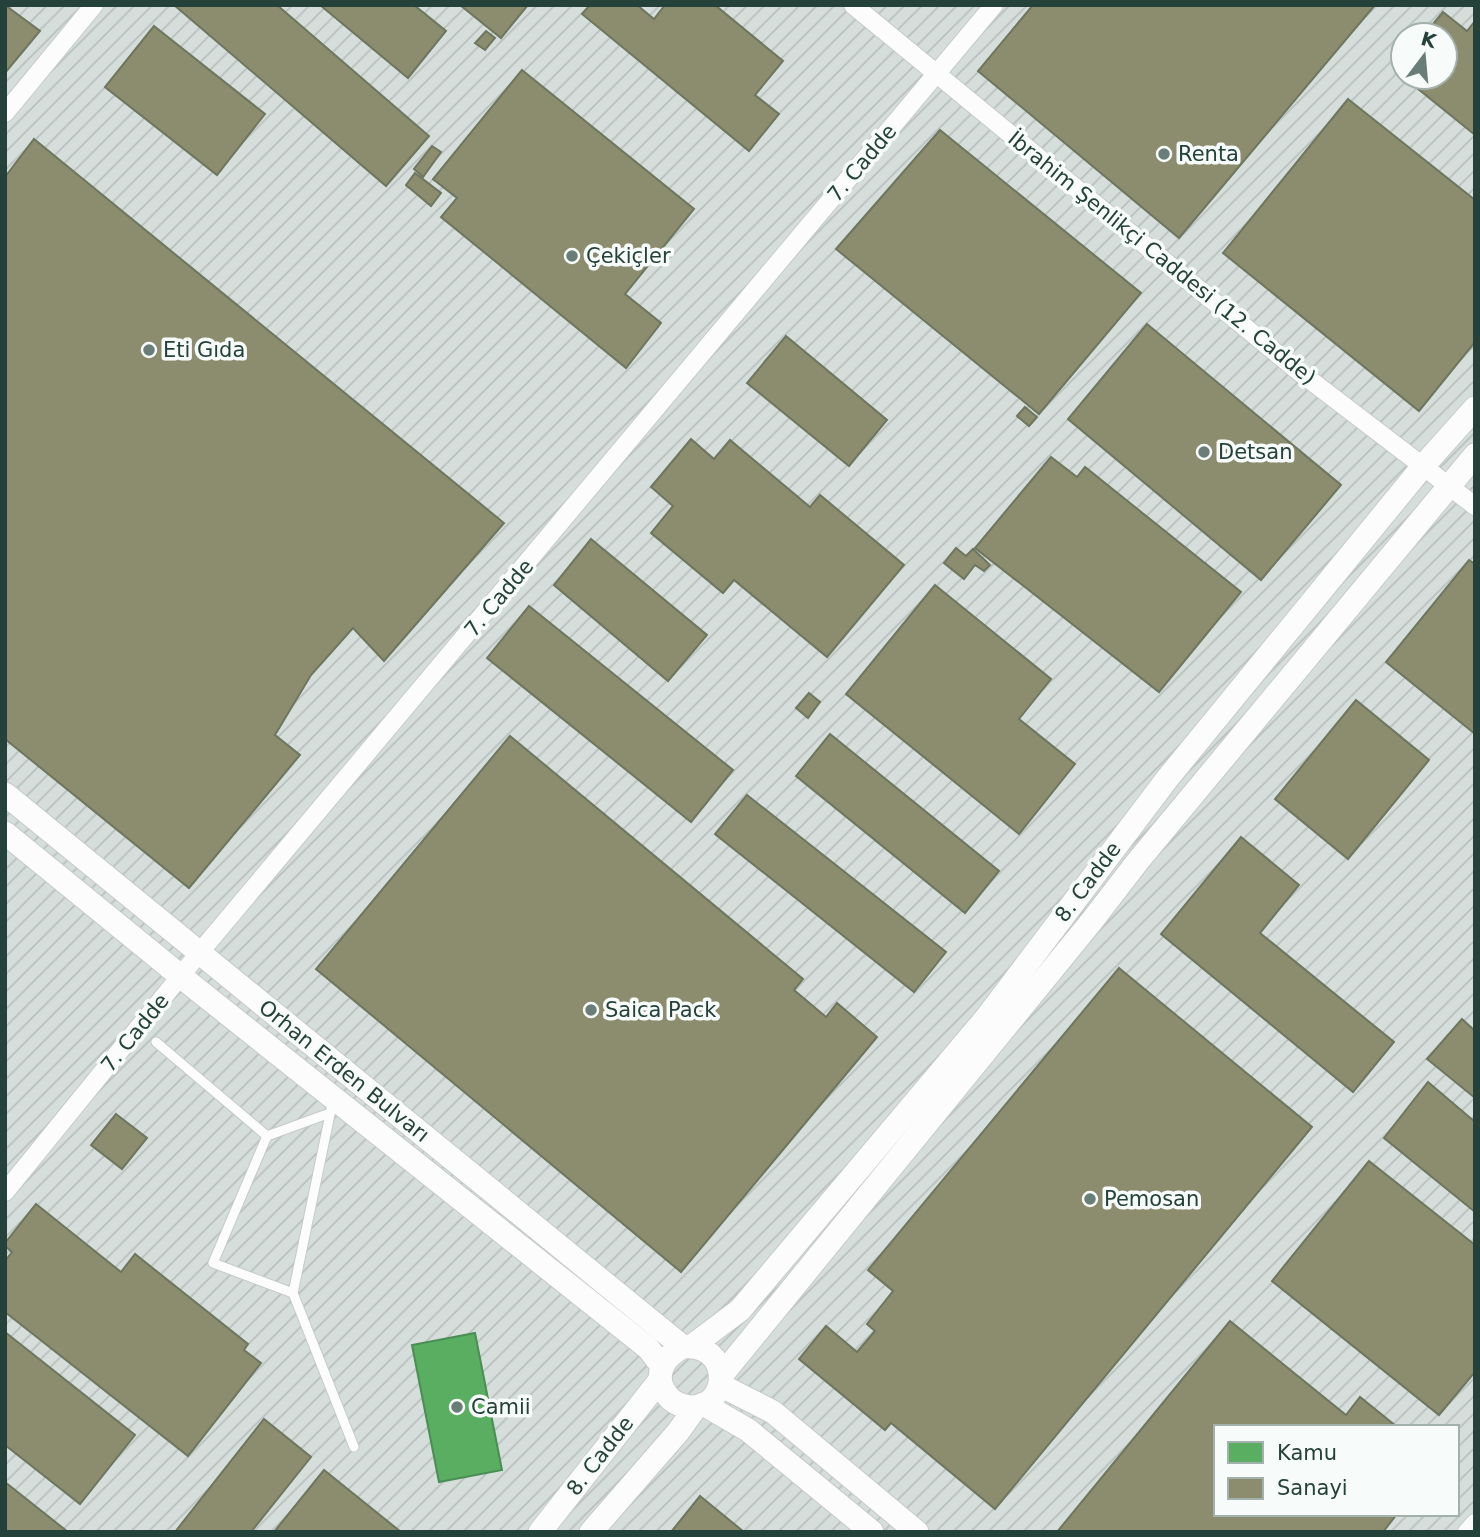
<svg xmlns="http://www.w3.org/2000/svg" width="1480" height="1537" font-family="'DejaVu Sans',sans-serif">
	<defs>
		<pattern id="industrial-furrows" width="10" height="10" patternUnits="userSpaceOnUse" patternTransform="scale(1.75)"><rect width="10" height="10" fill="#d6dedb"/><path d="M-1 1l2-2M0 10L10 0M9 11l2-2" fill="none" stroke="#b8c0bd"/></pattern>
	</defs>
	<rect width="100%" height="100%" fill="#e8edeb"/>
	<path fill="url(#industrial-furrows)" fill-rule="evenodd" d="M 5,5 L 1475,5 L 1475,1532 L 5,1532 ZM 1403,35 L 1445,35 L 1445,77 L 1403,77 ZM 1216,1427 L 1457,1427 L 1457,1514 L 1216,1514 Z"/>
	<polygon fill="#5aae61" stroke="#4a8e55" stroke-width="2" points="475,1333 502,1470 439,1482 412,1345"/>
	<g fill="#8c8c6e" stroke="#6d765e" stroke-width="2">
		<polygon points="5,5 40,31 5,73"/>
		<polygon points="174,5 277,5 429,136 386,186"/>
		<polygon points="320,5 414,5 446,31 408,78"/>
		<polygon points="460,5 528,5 501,38"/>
		<polygon points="590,5 637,5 654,19 665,5 715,5 783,61 755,95 779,114 749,151 582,14"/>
		<polygon points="1033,5 1375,5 1179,238 978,71"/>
		<polygon points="1443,12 1467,31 1475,21 1475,135 1417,88 1426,77 1445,77 1445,35 1424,35"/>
		<polygon points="154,26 265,114 217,175 105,87"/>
		<polygon points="486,31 495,38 485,50 475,43"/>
		<polygon points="522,70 694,209 625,294 661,323 626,368 441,217 457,198 433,179"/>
		<polygon points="1348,99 1475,200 1475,342 1419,411 1223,253"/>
		<polygon points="940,130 1141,293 1039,414 836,249"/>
		<polygon points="34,139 504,523 384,661 353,628 311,675 275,735 300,755 189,888 5,739 5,177"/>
		<polygon points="432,146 441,152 423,177 414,169"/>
		<polygon points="415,173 441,193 431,206 406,185"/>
		<polygon points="1147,324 1341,485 1261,580 1068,419"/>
		<polygon points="786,336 887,420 849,466 747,383"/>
		<polygon points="1025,407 1037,417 1029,426 1017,416"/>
		<polygon points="691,439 714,459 730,440 810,507 820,495 904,565 827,657 734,580 723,593 651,533 673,506 651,487"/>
		<polygon points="1051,457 1077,477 1085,467 1241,592 1159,692 975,548"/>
		<polygon points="591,539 707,635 668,681 554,585"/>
		<polygon points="956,548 966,556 973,549 990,565 984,571 975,565 964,579 944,563"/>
		<polygon points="1469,560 1475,564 1475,734 1386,662"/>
		<polygon points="935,585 1051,679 1019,719 1075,764 1019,834 846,694"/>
		<polygon points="529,606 733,770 691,822 487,658"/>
		<polygon points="809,693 820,702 808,718 796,708"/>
		<polygon points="1356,700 1429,760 1348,859 1275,799"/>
		<polygon points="830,734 999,871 965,913 796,776"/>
		<polygon points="510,736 803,979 794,990 826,1017 837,1003 877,1037 681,1272 316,969"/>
		<polygon points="747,795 946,952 914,992 715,834"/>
		<polygon points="1241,837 1299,885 1260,933 1394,1042 1353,1092 1161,934"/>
		<polygon points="1119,968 1312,1127 995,1509 891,1423 885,1430 799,1359 826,1326 857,1352 875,1331 867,1324 893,1291 868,1270"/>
		<polygon points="1462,1019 1475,1031 1475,1098 1427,1059"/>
		<polygon points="1428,1082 1475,1122 1475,1212 1384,1138"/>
		<polygon points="116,1114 147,1138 122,1169 91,1145"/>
		<polygon points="1369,1161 1475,1245 1475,1372 1439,1415 1272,1281"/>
		<polygon points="36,1204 121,1272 135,1254 248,1344 244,1350 261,1363 188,1456 5,1312 5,1261 12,1252 5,1246 5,1243"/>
		<polygon points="1230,1321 1346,1415 1360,1397 1396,1426 1216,1427 1216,1514 1397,1514 1383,1532 1057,1532"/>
		<polygon points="5,1332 135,1435 80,1504 5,1445"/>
		<polygon points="264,1419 311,1457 251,1532 175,1532"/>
		<polygon points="324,1470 401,1532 274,1532"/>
		<polygon points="5,1482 68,1532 5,1532"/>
		<polygon points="700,1496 744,1532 671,1532"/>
	</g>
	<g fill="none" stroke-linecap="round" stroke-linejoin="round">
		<defs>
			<g id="service">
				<polyline points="156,1042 267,1136 330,1113"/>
				<polyline points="333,1100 293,1293 354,1447"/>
				<polyline points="267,1136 213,1263 293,1293"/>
			</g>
			<g id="minor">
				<polyline points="853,5 1297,370 1475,506"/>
				<polyline points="5,113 94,5"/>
				<polyline points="5,1192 200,952 994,5"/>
				<polyline points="1467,1532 1475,1523"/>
			</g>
			<g id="tertiary">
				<path d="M 5,794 L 683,1347 C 731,1342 732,1408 690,1407 C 681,1406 672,1402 667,1395 C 652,1376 664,1356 683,1347"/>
				<polyline points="5,833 194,987 648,1348 662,1366"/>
				<polyline points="692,1346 740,1310 987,1017 1167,779 1424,465 1475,408"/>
				<polyline points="721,1376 1091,922 1138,861 1475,455"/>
				<polyline points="720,1385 773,1412 917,1532"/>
				<polyline points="703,1404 748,1430 872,1532"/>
				<polyline points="540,1532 660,1380"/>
				<polyline points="591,1532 678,1432 696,1407"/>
			</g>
		</defs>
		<use href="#service" stroke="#c5cac8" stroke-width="11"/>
		<use href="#minor" stroke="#c5cac8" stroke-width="20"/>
		<use href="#tertiary" stroke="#c5cac8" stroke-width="25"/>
		<use href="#service" stroke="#fcfcfc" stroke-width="9"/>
		<use href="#minor" stroke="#fcfcfc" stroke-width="18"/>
		<use href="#tertiary" stroke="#fcfcfc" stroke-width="23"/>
	</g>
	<g fill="#697e78" stroke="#f7fbf9" stroke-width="2.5">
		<circle cx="1164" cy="154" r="7"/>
		<circle cx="572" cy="256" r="7"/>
		<circle cx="149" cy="350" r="7"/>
		<circle cx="1204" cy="452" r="7"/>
		<circle cx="591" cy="1010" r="7"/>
		<circle cx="1090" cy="1199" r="7"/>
		<circle cx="457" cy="1407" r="7"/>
	</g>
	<g text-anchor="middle" stroke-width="7" stroke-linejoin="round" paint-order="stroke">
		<g font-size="21" fill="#24423a" stroke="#f7fbf9" text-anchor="start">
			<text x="1178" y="161">Renta</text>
			<text x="586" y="263">Çekiçler</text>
			<text x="163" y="357">Eti Gıda</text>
			<text x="1218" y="459">Detsan</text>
			<text x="605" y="1017">Saica Pack</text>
			<text x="1104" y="1206">Pemosan</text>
			<text x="471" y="1414">Camii</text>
		</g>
		<g font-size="21" fill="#24423a" stroke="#f7fbf9">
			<text transform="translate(862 163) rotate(-50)" y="7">7. Cadde</text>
			<text transform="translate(1162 258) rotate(39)" y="7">İbrahim Şenlikçi Caddesi (12. Cadde)</text>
			<text transform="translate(499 598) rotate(-50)" y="7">7. Cadde</text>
			<text transform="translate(1088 882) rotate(-53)" y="7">8. Cadde</text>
			<text transform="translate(135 1033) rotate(-51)" y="7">7. Cadde</text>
			<text transform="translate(344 1071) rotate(39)" y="7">Orhan Erden Bulvarı</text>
			<text transform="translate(600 1456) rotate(-52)" y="7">8. Cadde</text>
		</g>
	</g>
	<rect width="1480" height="1537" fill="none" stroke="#24423a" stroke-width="14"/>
	<rect x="1214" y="1425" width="245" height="91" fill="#f7fbf9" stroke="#a3b1ad" stroke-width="2"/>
	<rect x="1228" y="1442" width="35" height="21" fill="#5aae61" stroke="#a3b1ad" stroke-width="2"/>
	<text x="1277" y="1460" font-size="21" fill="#24423a">Kamu</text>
	<rect x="1228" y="1478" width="35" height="21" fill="#8c8c6e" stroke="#a3b1ad" stroke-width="2"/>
	<text x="1277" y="1495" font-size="21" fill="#24423a">Sanayi</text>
	<g transform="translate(1424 56) rotate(16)"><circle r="33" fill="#f7fbf9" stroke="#a3b1ad" stroke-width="2"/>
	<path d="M0-5L12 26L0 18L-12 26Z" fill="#697e78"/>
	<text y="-10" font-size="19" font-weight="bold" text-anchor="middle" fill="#24423a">K</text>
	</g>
</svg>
